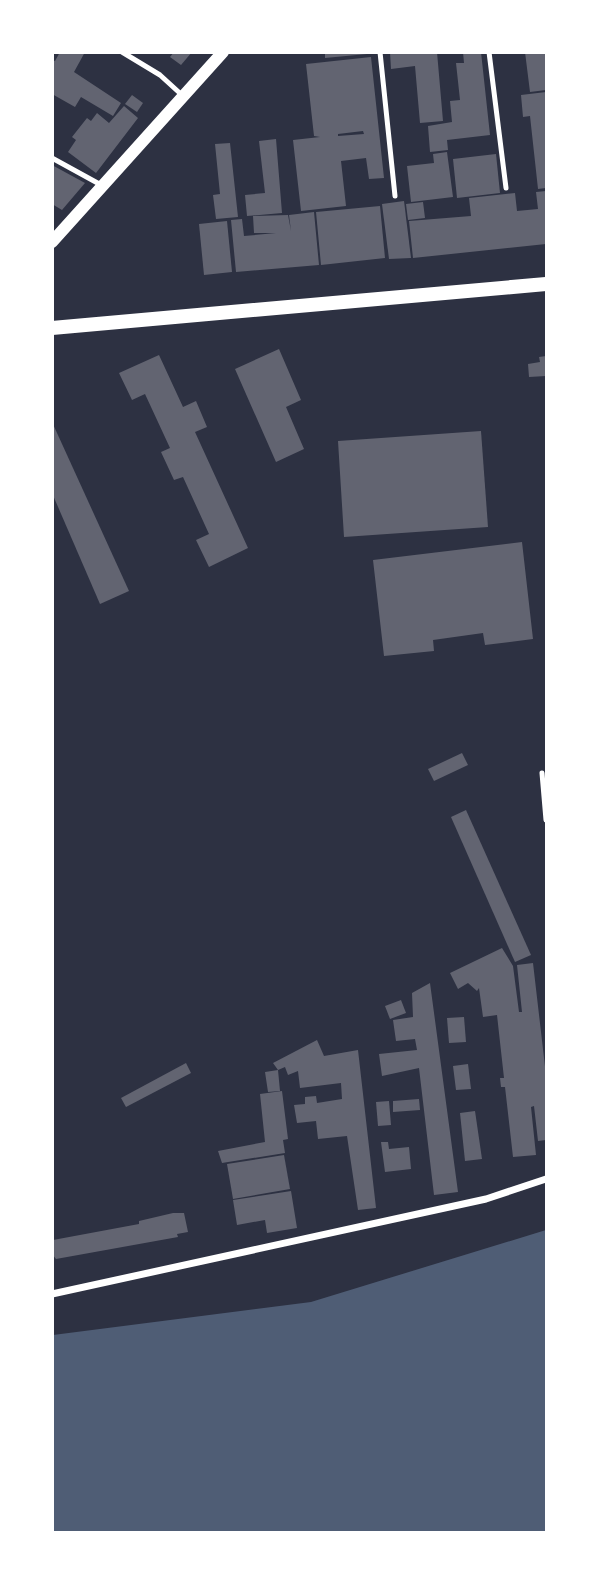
<svg xmlns="http://www.w3.org/2000/svg" width="599" height="1585" font-family="Raleway,sans-serif">
	<rect width="100%" height="100%" fill="#2d3142"/>
	<polygon fill="#4f5d75" points="546,1230 546,1532 53,1532 53,1335 311,1302"/>
	<g fill="#626471" fill-rule="evenodd">
		<polygon points="60,52 85,52 74,72 121,103 113,116 81,97 75,107 52,94 52,60 55,61"/>
		<polygon points="174,52 192,52 181,65 170,57"/>
		<polygon points="325,52 367,52 367,54 325,58"/>
		<polygon points="390,52 437,52 443,121 420,123 415,66 391,69"/>
		<polygon points="463,52 481,52 490,135 447,140 448,150 430,152 428,126 452,122 450,101 460,100 456,63 464,63"/>
		<polygon points="525,52 546,52 546,90 530,92"/>
		<path d="M 371,57 L 384,178 L 369,179 L 366,158 L 341,161 L 346,206 L 301,211 L 293,140 L 320,137 L 314,136 L 306,64 ZM 363,131 L 364,134 L 338,136 L 338,134 Z"/>
		<polygon points="546,92 546,188 538,189 530,116 523,117 521,95"/>
		<polygon points="132,95 143,103 137,112 125,104"/>
		<polygon points="124,106 138,118 96,173 68,152 76,140 72,137 87,118 91,121 97,113 109,123"/>
		<polygon points="276,139 282,213 247,216 245,195 265,193 259,141"/>
		<polygon points="230,143 238,217 216,219 213,195 220,194 215,144"/>
		<polygon points="447,152 453,197 411,202 407,166 434,163 433,154"/>
		<polygon points="496,154 500,193 457,198 453,159"/>
		<polygon points="52,165 85,183 62,210 52,204"/>
		<polygon points="546,191 546,244 413,258 409,221 471,216 469,198 515,193 517,211 538,209 536,192"/>
		<polygon points="404,201 411,258 389,259 382,204"/>
		<polygon points="423,202 425,218 408,220 406,204"/>
		<polygon points="380,206 385,258 321,265 316,212"/>
		<polygon points="314,212 319,265 236,272 231,220 242,219 244,236 276,233 254,233 253,216 288,215 291,231 289,215"/>
		<polygon points="227,221 232,272 204,275 199,224"/>
		<polygon points="279,349 301,400 286,407 304,449 276,462 235,369"/>
		<polygon points="159,355 183,407 196,401 207,427 195,432 248,548 209,567 196,540 209,534 183,477 174,480 161,452 170,448 145,394 132,400 119,373"/>
		<polygon points="546,356 546,376 529,377 528,364 540,362 539,357"/>
		<polygon points="52,422 129,591 100,604 52,493"/>
		<polygon points="481,431 488,527 344,537 338,441"/>
		<polygon points="522,542 533,639 485,645 483,633 433,640 434,651 384,656 373,560"/>
		<polygon points="462,753 468,765 434,781 428,769"/>
		<polygon points="466,810 531,955 515,962 451,817"/>
		<polygon points="502,948 513,966 519,1012 522,1012 517,965 533,963 546,1075 546,1140 538,1141 534,1106 531,1107 536,1155 513,1157 505,1087 501,1087 500,1078 504,1078 497,1015 483,1017 479,988 477,991 468,983 458,989 450,973"/>
		<polygon points="430,983 458,1192 434,1195 419,1068 382,1076 379,1054 417,1050 415,1039 396,1041 393,1020 413,1017 412,993"/>
		<polygon points="401,1000 406,1013 390,1019 385,1006"/>
		<polygon points="464,1017 466,1042 449,1043 447,1018"/>
		<polygon points="317,1040 324,1056 358,1050 376,1208 358,1210 347,1136 318,1139 316,1121 297,1123 294,1105 305,1104 305,1097 316,1096 317,1103 342,1099 341,1083 300,1088 298,1071 288,1075 285,1067 278,1070 280,1091 268,1092 265,1072 278,1070 273,1063"/>
		<polygon points="186,1063 191,1073 126,1107 121,1098"/>
		<polygon points="468,1064 471,1089 456,1090 453,1066"/>
		<polygon points="282,1091 288,1139 283,1140 285,1153 222,1163 218,1151 265,1142 260,1094"/>
		<polygon points="419,1099 420,1110 393,1112 393,1101"/>
		<polygon points="389,1101 391,1125 378,1126 376,1102"/>
		<polygon points="475,1111 482,1159 465,1161 460,1113"/>
		<polygon points="381,1142 388,1142 389,1149 409,1147 411,1169 385,1172"/>
		<polygon points="284,1155 290,1189 233,1199 227,1164"/>
		<polygon points="291,1191 297,1228 267,1233 265,1220 237,1225 233,1200"/>
		<polygon points="173,1213 184,1213 188,1232 177,1234 178,1237 56,1259 52,1254 53,1240 139,1224 139,1221"/>
	</g>
	<g fill="none" stroke-linecap="round" stroke-linejoin="round">
		<g stroke="#fff" stroke-width="5">
			<polyline points="122,52 160,75 183,96"/>
			<polyline points="380,52 395,196"/>
			<polyline points="489,52 506,188"/>
			<polyline points="52,158 103,186"/>
			<polyline points="542,773 546,820"/>
		</g>
		<polyline stroke="#fff" stroke-width="7" points="52,1294 486,1199 546,1179"/>
		<polyline stroke="#fff" stroke-width="12" points="52,242 223,52"/>
		<polyline stroke="#fff" stroke-width="14" points="52,328 546,284"/>
	</g>
	<rect width="599" height="1585" fill="none" stroke="#ffffff" stroke-width="108"/>
</svg>
